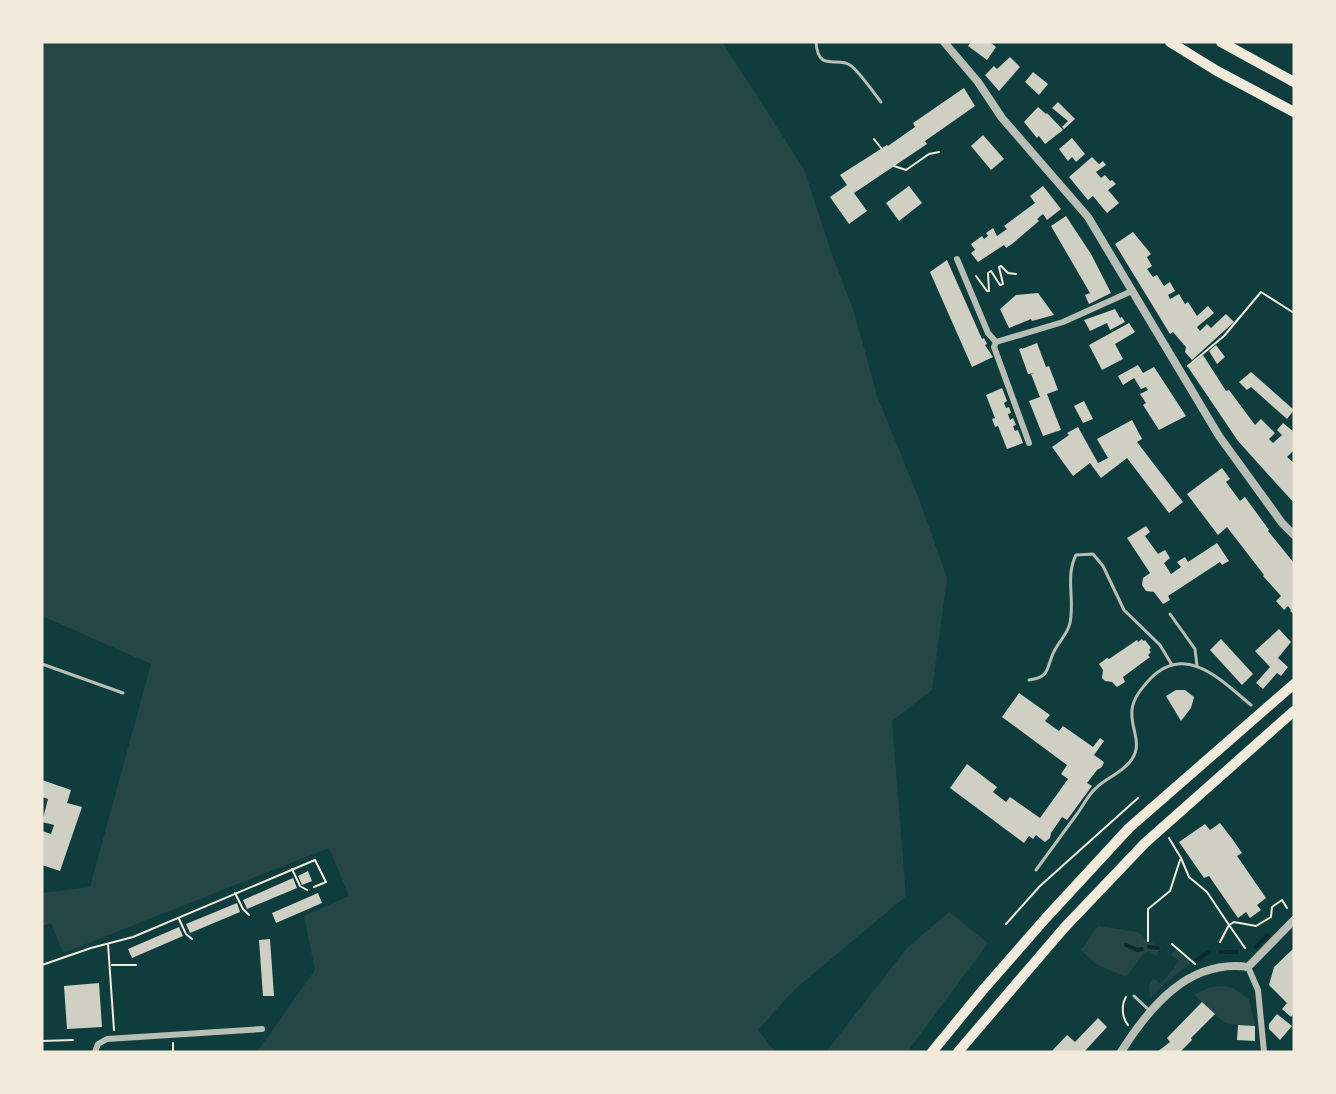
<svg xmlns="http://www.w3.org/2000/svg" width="1336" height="1094" font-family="Helvetica,sans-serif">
	<rect width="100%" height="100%" fill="#0f3d3e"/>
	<g fill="#244646">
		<polygon points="42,42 722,42 804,169 831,252 854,312 877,396 919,499 947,578 932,690 892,721 906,896 794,990 758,1030 775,1052 257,1052 315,970 304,916 349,896 329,848 63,953 51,923 42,926 42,893 90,887 151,664 42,616"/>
		<polygon points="949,912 988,943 907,1052 826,1052 907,948"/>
		<polygon points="1098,926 1138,932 1148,941 1161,947 1156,956 1149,951 1144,953 1126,977 1096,964 1081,950"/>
		<polygon points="1175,950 1188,959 1190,964 1166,982 1150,998 1149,985 1153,978 1161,984 1179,961 1171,955"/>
		<polygon points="1222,986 1231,987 1249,999 1255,1026 1229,1024 1224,1022 1194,995 1210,987"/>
	</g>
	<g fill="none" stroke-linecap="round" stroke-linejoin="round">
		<g stroke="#0a2a2b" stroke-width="4">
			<polyline points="1126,945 1137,950 1142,949"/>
			<polyline points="1149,947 1158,948"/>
			<polyline points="1256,947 1268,935"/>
			<polyline points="1221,952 1237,952"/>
			<polyline points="1197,960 1209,952"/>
		</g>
	</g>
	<g fill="#cfcfc3">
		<polygon points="971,42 990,42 996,47 987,60 968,46"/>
		<polygon points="1010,57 1020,67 999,91 985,75 994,66 997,69"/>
		<polygon points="1033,72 1048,84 1039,95 1025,82"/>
		<polygon points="964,88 975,106 925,141 927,144 854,193 867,211 849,224 830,197 847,185 840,175 887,145 888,146 915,127 913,123"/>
		<polygon points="1058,102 1075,119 1064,129 1062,127 1068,121 1052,108"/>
		<polygon points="1038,107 1046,114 1047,113 1063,130 1045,144 1039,136 1037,138 1024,122"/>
		<polygon points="983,135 1004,159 991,170 971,146"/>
		<polygon points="1072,138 1085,154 1076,162 1072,157 1068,161 1059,149"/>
		<polygon points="1092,157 1099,164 1103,161 1106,165 1096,172 1101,178 1105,175 1110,181 1112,180 1116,184 1108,190 1119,203 1107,213 1093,196 1088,200 1069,177"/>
		<polygon points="909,186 922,203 899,221 886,203"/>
		<polygon points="1043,186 1061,209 1047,220 1043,214 1037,219 1039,221 1012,244 1006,248 1004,245 978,262 971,253 975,250 971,244 982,236 984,239 988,236 986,233 993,228 997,236 1007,229 1004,226 1035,203 1030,196"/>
		<polygon points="1066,216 1091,254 1111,293 1089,304 1085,295 1090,293 1051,226"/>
		<polygon points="1133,232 1151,254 1147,257 1152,266 1147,269 1153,277 1157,275 1164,286 1170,282 1175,291 1168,295 1170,299 1179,294 1185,304 1188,302 1197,316 1208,306 1214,313 1197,327 1200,331 1207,324 1211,328 1226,314 1234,322 1192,360 1185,352 1186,347 1173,332 1170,334 1115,244"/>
		<polygon points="947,260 982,339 984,338 987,344 985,345 993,357 972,367 930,272"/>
		<polygon points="1038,293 1054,315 1032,321 1031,319 1009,328 1000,309 1016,295"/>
		<polygon points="1115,309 1120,318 1122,317 1125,322 1110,330 1107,323 1090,331 1084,320"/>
		<polygon points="1129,323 1135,332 1115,344 1123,359 1102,370 1089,345"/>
		<polygon points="1037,343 1046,367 1049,366 1058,390 1047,394 1061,430 1043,436 1029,401 1040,397 1031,374 1034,373 1028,374 1019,349 1022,348 1022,349"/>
		<polygon points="1216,345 1225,357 1217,364 1209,351"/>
		<polygon points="1203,355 1226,391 1229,390 1255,425 1261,419 1275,433 1269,439 1273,443 1282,435 1277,430 1283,423 1294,432 1294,450 1287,457 1294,463 1294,503 1238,441 1188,367"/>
		<polygon points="1138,365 1143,373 1154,367 1186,416 1159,430 1143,405 1146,403 1140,394 1148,390 1146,387 1141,389 1134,378 1123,385 1118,376"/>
		<polygon points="1251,372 1294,410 1287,419 1251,387 1247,390 1239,382"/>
		<polygon points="1002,388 1007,401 1004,403 1006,408 1009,407 1011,413 1008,414 1010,420 1013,418 1016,425 1013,426 1015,431 1018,430 1023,443 1007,449 998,426 995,427 992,419 995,418 986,395"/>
		<polygon points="1084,401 1093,419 1083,423 1074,406"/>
		<polygon points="1132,420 1142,439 1137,442 1183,502 1169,513 1127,458 1101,478 1090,463 1073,476 1052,447 1069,435 1067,433 1078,427 1098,463 1108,458 1097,439"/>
		<polygon points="1222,468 1230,479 1226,482 1240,501 1245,497 1269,530 1268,531 1294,563 1294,614 1290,611 1291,610 1288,606 1284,610 1276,601 1281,596 1263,576 1264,575 1227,527 1218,535 1187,494"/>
		<polygon points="1146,526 1150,532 1145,536 1158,554 1165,550 1170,558 1164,563 1171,574 1181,567 1177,562 1185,557 1188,562 1217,543 1229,561 1222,565 1220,562 1168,596 1170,600 1163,604 1154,592 1146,591 1142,585 1143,578 1150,573 1127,538"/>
		<polygon points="1279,629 1291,642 1278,658 1288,667 1281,676 1277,673 1263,689 1256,683 1270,667 1255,651"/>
		<polygon points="1142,639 1143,641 1145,640 1151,648 1149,650 1151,652 1148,655 1150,657 1123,677 1125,682 1117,687 1112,682 1105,681 1102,678 1103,670 1099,664 1107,658 1109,659 1137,640 1138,642"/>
		<polygon points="1221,639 1253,674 1242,685 1210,650"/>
		<polygon points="1176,690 1185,690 1194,697 1191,708 1181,721 1166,696"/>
		<polygon points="1019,693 1050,715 1045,721 1059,731 1063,726 1093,747 1100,738 1104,741 1094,755 1104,762 1102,767 1097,770 1087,783 1092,786 1067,820 1062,817 1051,833 1050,838 1045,842 1036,835 1033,839 1029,836 1024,843 950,788 967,764 997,787 993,792 1006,802 1010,797 1040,818 1068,779 1061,774 1067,765 1002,717"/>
		<polygon points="42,780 71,790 67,803 82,807 60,871 42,865 42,831 51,834 54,825 42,822 48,799 42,797"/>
		<polygon points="1220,823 1233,840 1242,853 1237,856 1266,898 1257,905 1261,910 1250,918 1246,912 1238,918 1209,876 1204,878 1179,842 1205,824 1210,830"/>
		<polygon points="308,871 312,881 302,885 298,876"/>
		<polygon points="293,878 297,888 247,909 243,900"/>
		<polygon points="318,893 322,903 276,923 272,913"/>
		<polygon points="237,903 240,912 190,933 186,924"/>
		<polygon points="179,927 183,936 132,958 128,949"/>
		<polygon points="270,939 274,996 263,996 259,940"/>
		<polygon points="1294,948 1294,1013 1291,1017 1282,1009 1287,1003 1269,985 1274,967"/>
		<polygon points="99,983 102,1027 67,1029 64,986"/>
		<polygon points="1202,1002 1215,1014 1191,1038 1192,1040 1180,1052 1157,1052 1170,1042 1167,1038"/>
		<polygon points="1277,1014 1292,1026 1280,1040 1269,1029 1269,1024"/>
		<polygon points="1098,1018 1107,1027 1084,1052 1051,1052 1067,1035 1075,1042"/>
		<polygon points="1238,1025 1255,1026 1255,1041 1237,1040"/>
	</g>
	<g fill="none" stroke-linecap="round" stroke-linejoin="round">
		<g stroke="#f1e9da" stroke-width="2">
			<polyline points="874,139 881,148"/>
			<polyline points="894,166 906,170 929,154 939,152"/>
			<polyline points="976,276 987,291 989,291 988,273 991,271 1000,285 1003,284 999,267 1001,266 1008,273 1016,274"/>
			<polyline points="1188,366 1224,336 1261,292 1294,313"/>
			<polyline points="1169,838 1181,858 1189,877 1207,892 1229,925 1220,942"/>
			<polyline points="292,869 300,886 307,890"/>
			<polyline points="235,893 243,909 249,915"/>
			<polyline points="179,919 186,934 192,939"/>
			<polyline points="1006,924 1040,886 1138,798"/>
			<polyline points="1148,941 1148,909 1170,891 1180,860"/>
			<polyline points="108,944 114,1030"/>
			<polyline points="1172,944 1195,964"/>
			<polyline points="1245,948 1229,925 1234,922 1256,926 1271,917 1272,907 1282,900 1287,908"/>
			<polyline points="42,965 91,948 133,937 315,860 326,882 314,887"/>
			<polyline points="112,965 136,965"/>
			<path d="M 1126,997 C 1121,1005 1122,1018 1128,1025"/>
			<polyline points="42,1041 73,1040"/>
			<polyline points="173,1043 173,1052"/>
		</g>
		<g stroke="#b8beb3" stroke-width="3">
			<path d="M 816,42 C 818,73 837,56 850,65 C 858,70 874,93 881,102"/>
			<polyline points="1170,614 1195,649 1197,666"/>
			<polyline points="42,664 123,693"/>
			<path d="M 1029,680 C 1048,677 1046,672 1052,656 C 1056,644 1067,636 1070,623 C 1075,599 1065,577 1076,555 L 1093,554 L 1103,566 L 1124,610 L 1160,645 L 1172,665"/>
			<path d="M 1036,870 C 1050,851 1063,833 1077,814 C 1083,806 1088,795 1096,788 C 1107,777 1123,773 1132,759 C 1143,743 1130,728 1132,710 C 1133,698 1142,688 1150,679 C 1186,642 1222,681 1251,705"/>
			<polyline points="1134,996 1150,1011"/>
		</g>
		<g stroke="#b8beb3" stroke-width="6">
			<polyline points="957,259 988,333 996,342"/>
			<polyline points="996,342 1063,322 1132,291"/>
			<polyline points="996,342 994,347 1029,443"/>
			<polyline points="1248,967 1258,990 1264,1052"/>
			<polyline points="95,1052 98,1044 107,1039 262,1029"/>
		</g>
		<g stroke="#b8beb3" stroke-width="8">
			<polyline points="944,42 978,82 1002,118 1088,217 1219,436 1282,523 1294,535"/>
			<path d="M 1121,1052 C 1150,1006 1189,959 1248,967 L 1294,920"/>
		</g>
		<g stroke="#f1e9da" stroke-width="10">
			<polyline points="1170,42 1217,71 1294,112"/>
			<polyline points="1221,42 1294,82"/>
			<polyline points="932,1052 982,991 1045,919 1129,828 1294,684"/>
			<polyline points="958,1052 1064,928 1145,843 1294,711"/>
		</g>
	</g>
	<rect width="1336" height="1094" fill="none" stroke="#f1e9da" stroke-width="87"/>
</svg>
